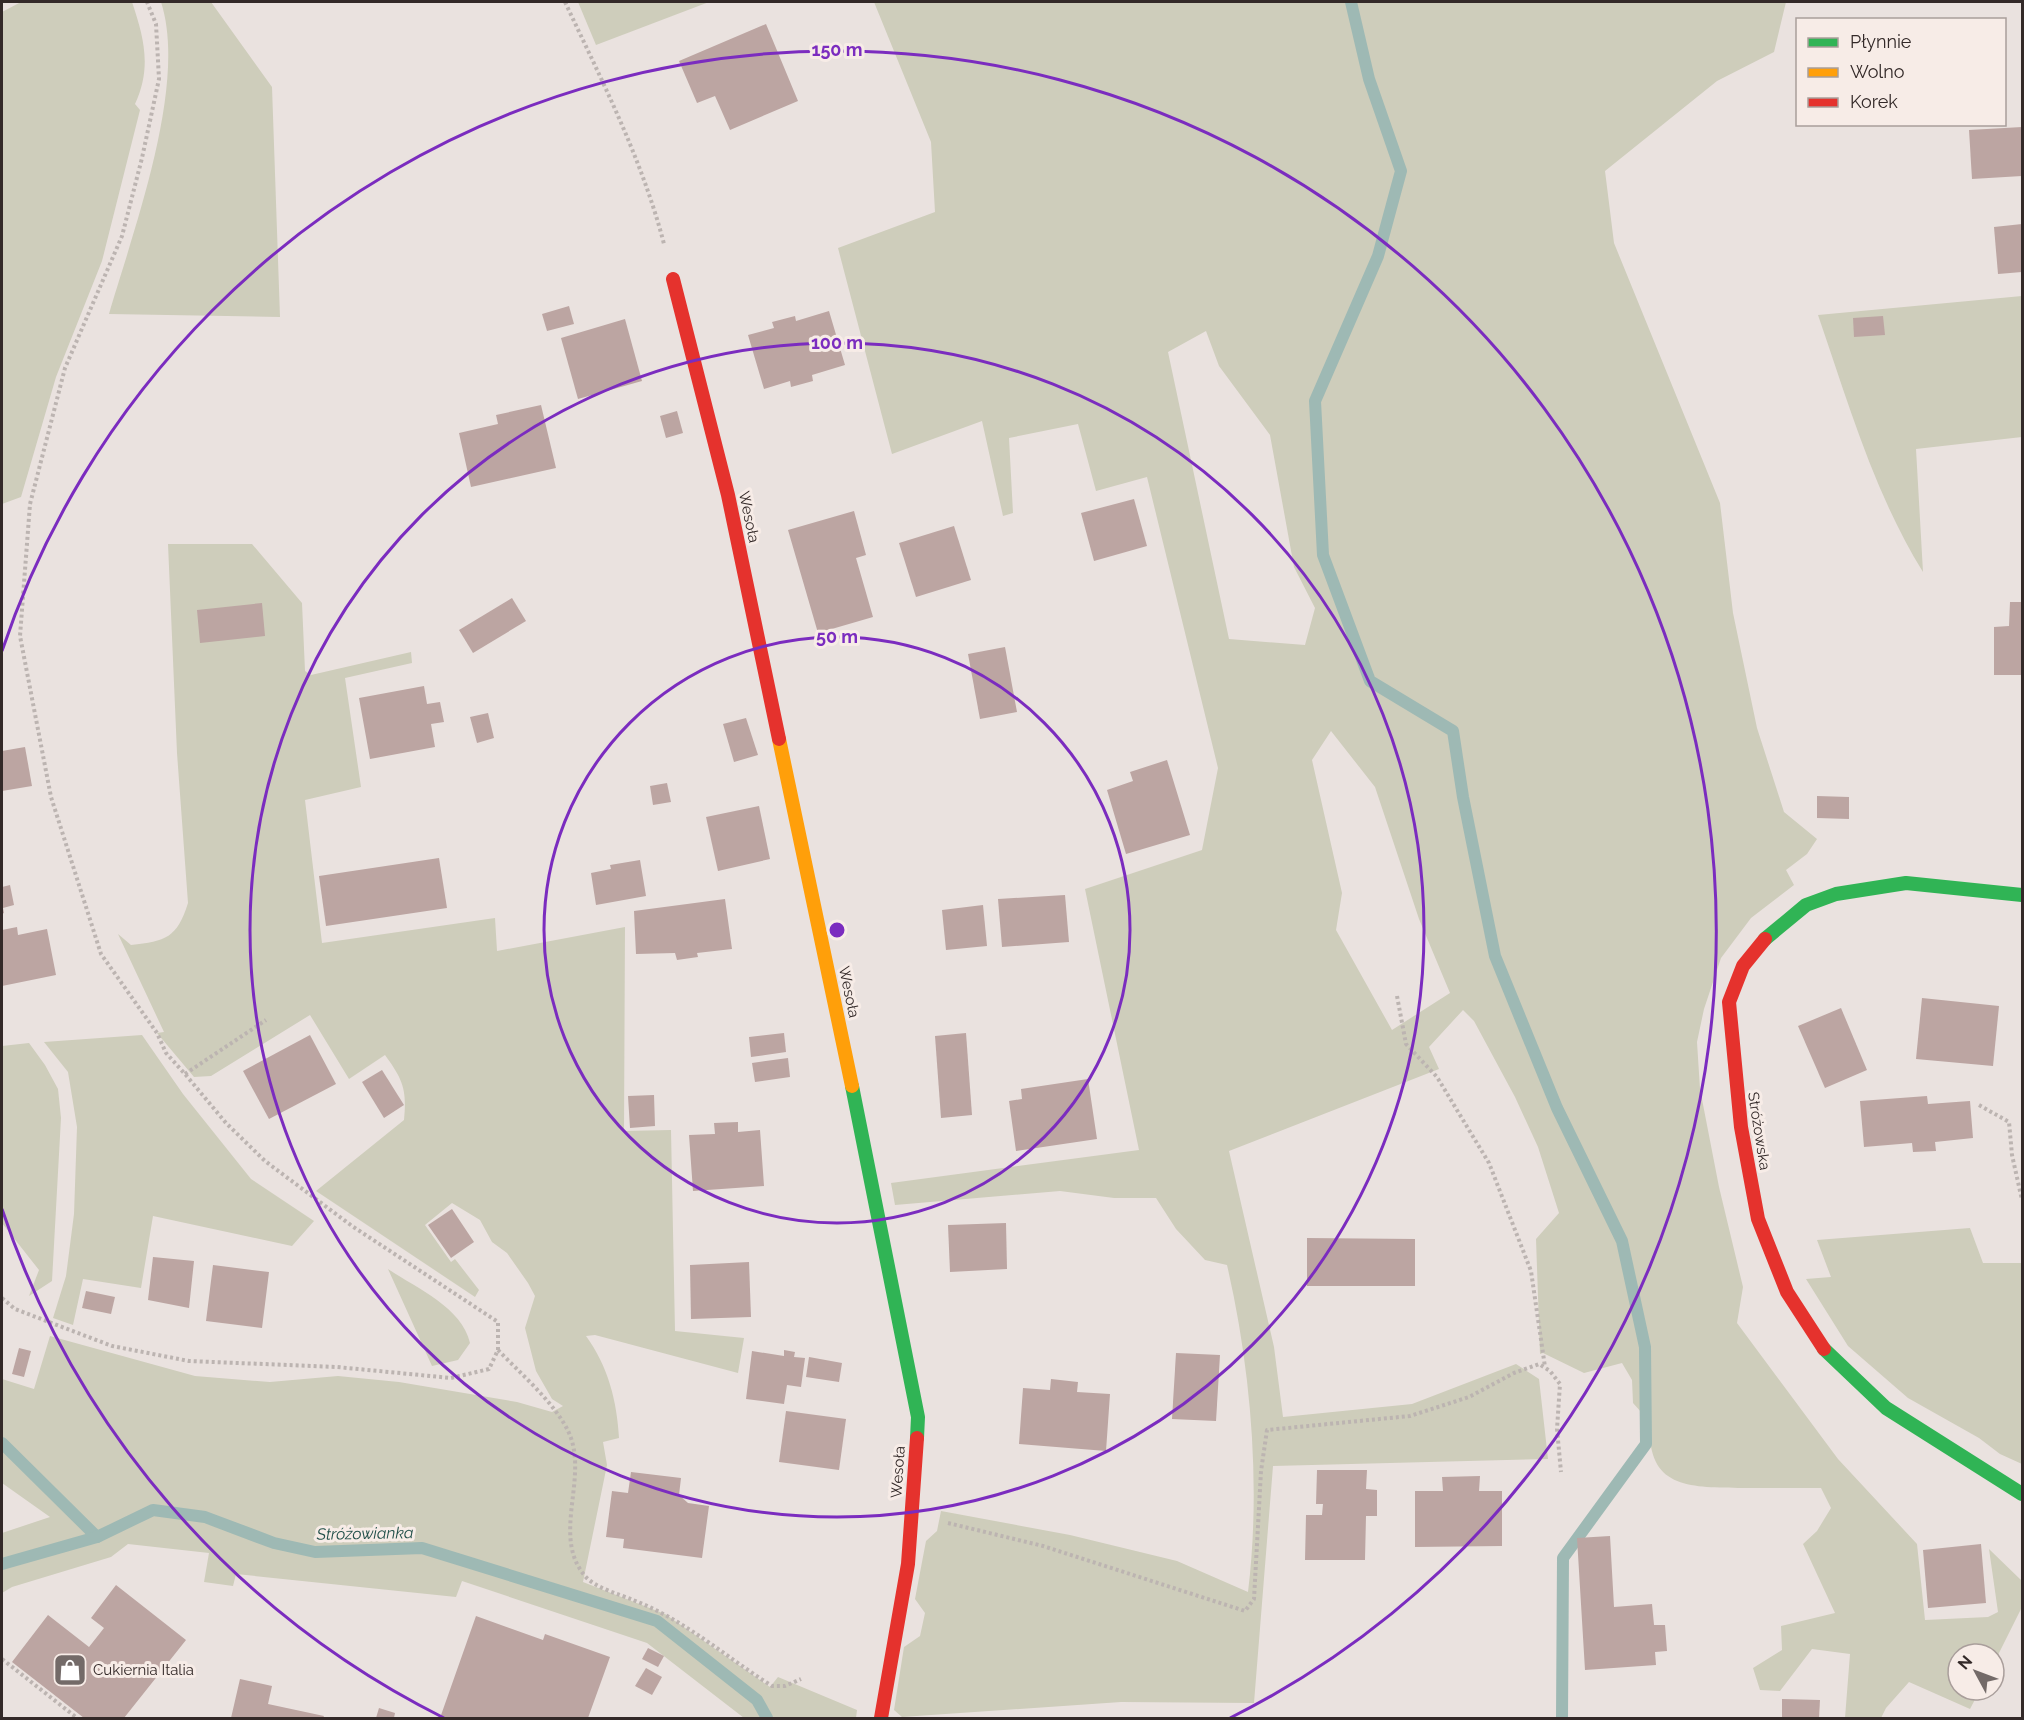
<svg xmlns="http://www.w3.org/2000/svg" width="2024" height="1720" font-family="Raleway,sans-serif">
	<rect width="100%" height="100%" fill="#eae2df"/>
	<g fill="#cecdbb" fill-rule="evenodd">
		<path d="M 21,2 L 132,2 C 144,38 152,67 135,104 L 140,110 L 102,261 L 56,377 L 21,497 L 2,504 L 2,12 Z"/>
		<path d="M 161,2 L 211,2 L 272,87 L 280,317 L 109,314 C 133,231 188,85 161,2 Z"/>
		<polygon points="578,2 709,2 596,45"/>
		<path d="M 874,2 L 1786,2 L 1774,52 L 1717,81 L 1605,171 L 1614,243 L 1720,503 L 1733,613 L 1757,728 L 1784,812 L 1817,839 L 1807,854 L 1786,870 L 1794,885 L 1751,918 L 1721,958 L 1704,1009 L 1697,1042 L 1700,1089 L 1719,1187 L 1743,1287 L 1737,1323 L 1838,1459 L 1917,1544 L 1925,1620 L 1988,1617 L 1998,1612 L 1989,1549 L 2022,1581 L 2022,1607 L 1994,1663 L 1994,1654 L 1958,1654 L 1958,1690 L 1980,1690 L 1970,1709 L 1909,1682 L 1886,1708 L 1881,1718 L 1845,1718 L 1850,1654 L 1812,1649 L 1780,1691 L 1760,1690 L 1753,1668 L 1782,1650 L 1781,1626 L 1835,1613 L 1803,1544 L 1817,1531 L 1831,1508 L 1821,1488 C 1795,1488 1769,1488 1743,1488 C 1690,1487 1646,1490 1650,1422 L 1633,1403 L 1632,1380 L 1622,1363 L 1584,1373 L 1543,1353 L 1540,1354 L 1536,1239 L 1559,1213 L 1538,1147 L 1515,1097 L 1474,1021 L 1463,1010 L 1429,1047 L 1439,1069 L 1229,1151 L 1274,1347 L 1283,1417 L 1412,1404 L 1516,1364 L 1539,1379 L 1548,1459 L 1273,1466 L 1254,1703 L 1121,1702 L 902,1717 L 894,1710 L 904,1647 L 920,1636 L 925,1613 L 915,1599 L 926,1541 L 937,1531 L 941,1511 L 1070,1535 L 1177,1561 L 1248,1592 C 1261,1486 1251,1369 1227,1265 L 1205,1260 L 1176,1229 L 1156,1198 L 1114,1198 L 1060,1191 L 895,1205 L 891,1183 L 1139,1150 L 1085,889 L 1202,850 L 1218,768 L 1147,477 L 1096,491 L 1078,424 L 1009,438 L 1013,513 L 1003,516 L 982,421 L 892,454 L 838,248 L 935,212 L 931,142 ZM 1206,331 L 1219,366 L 1270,435 L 1294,567 L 1315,608 L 1305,645 L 1229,639 L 1168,352 ZM 1331,731 L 1375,787 L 1419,919 L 1450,993 L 1392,1030 L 1336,930 L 1342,893 L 1312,760 Z"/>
		<path d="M 2022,296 L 2022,437 L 1916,449 L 1923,572 C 1874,493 1848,402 1818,315 Z"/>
		<path d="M 168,544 L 252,544 L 302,603 L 305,671 L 311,675 L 411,652 L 412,663 L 345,678 L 361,787 L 305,800 L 322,943 L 495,918 L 497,951 L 625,927 L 624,1131 L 671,1130 L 675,1331 L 744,1338 L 738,1373 L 595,1335 L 586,1336 C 608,1366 617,1401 619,1438 L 603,1442 L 607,1465 L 583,1582 L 665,1614 L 770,1687 L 778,1677 L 857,1710 L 856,1718 L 744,1718 L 647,1643 L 462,1581 L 456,1597 L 236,1574 L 233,1586 L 204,1582 L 209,1553 L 128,1544 L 111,1557 L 12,1587 L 2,1593 L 2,1533 L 50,1517 L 2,1483 L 2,1379 L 34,1389 L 50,1336 L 195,1376 L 270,1382 L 338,1376 L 399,1382 L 517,1402 L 552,1412 L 563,1406 L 552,1399 L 536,1371 L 525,1328 L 535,1296 L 528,1283 L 507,1253 L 492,1242 L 480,1220 L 452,1203 L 425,1225 L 451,1262 L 455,1259 L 479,1290 L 475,1297 L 316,1191 L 404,1120 C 407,1089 403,1080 385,1055 L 349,1079 L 310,1015 L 211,1076 L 194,1077 L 157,1033 L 164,1032 L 118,934 L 131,945 C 166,941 177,938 188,903 L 177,753 Z"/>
		<polygon points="142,1035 183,1094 251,1179 314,1221 292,1246 153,1216 141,1288 83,1279 73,1325 53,1318 66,1276 74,1214 77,1127 68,1072 44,1042"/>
		<polygon points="29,1043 45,1065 58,1089 61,1118 52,1281 29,1296 39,1270 2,1223 2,1046"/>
		<polygon points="1970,1228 1983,1263 2022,1263 2022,1464 2000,1454 1979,1438 1908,1398 1848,1346 1806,1279 1831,1277 1817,1240"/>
		<path d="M 388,1269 C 416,1288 462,1307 470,1343 L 458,1360 L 432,1366 Z"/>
	</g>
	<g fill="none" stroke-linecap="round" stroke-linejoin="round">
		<g stroke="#9eb9b4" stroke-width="12">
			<polyline points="1351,2 1369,79 1401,171 1378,256 1315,401 1323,555 1370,681 1453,731 1463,797 1495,956 1557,1108 1622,1241 1645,1347 1646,1444 1563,1558 1562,1718"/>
			<polyline points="2,1443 97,1537"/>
			<polyline points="2,1564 97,1537 153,1510 205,1517 274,1543 315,1552 422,1548 657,1621 757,1700 767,1718"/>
		</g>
	</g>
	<g fill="#bca5a2">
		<polygon points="766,24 798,101 730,130 715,96 697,103 679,61"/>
		<polygon points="2022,127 2022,176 1972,179 1969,130"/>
		<polygon points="2022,224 2022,272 1998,274 1994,227"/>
		<polygon points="569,306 574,324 547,331 542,314"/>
		<polygon points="829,311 845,365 812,375 813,381 791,387 790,381 764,389 748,335 774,328 772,322 795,316 796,321"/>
		<polygon points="1883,316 1885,335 1854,337 1853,318"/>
		<polygon points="625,319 642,381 578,399 561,338"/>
		<polygon points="541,405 556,468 471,487 459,433 498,424 496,415"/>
		<polygon points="677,411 683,433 666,438 660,416"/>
		<polygon points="1134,499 1147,546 1094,561 1081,513"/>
		<polygon points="854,511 866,555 856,558 873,617 818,633 788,530"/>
		<polygon points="954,526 971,580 916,597 899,543"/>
		<polygon points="512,598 526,621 473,653 459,630"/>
		<polygon points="2010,602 2022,602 2022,675 1994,675 1994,627 2009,626"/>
		<polygon points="262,603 265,636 200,643 197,610"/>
		<polygon points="1005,647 1017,712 980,719 968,654"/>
		<polygon points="424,686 427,704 440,702 444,722 431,724 435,747 370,759 359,698"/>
		<polygon points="488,713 494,738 477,743 470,717"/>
		<polygon points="746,718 758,755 734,762 723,724"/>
		<polygon points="25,747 32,786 2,791 2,751"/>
		<polygon points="1167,760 1190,835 1126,854 1107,790 1133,781 1130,772"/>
		<polygon points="667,783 671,802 653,805 650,786"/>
		<polygon points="1817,796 1849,797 1849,819 1817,818"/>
		<polygon points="759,806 770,859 718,871 706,817"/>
		<polygon points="439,858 447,908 326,926 319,876"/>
		<polygon points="640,860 646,896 596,905 591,873 611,869 610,865"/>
		<polygon points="10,885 14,905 3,908 4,913 2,914 2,887"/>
		<polygon points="1065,895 1069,942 1002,947 998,899"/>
		<polygon points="725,899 732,949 697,953 698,957 677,960 675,953 636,954 634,911"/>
		<polygon points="983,905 987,946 946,950 942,910"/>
		<polygon points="17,927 18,935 47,929 56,975 2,986 2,930"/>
		<polygon points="1922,998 1999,1006 1993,1066 1916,1059"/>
		<polygon points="1841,1008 1867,1070 1825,1088 1798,1026"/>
		<polygon points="784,1033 786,1052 751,1057 749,1037"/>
		<polygon points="966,1033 972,1115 941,1118 935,1036"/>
		<polygon points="310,1035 336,1084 269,1119 243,1071"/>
		<polygon points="788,1058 790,1077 755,1082 752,1063"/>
		<polygon points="382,1070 404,1105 384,1118 362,1082"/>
		<polygon points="1088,1079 1097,1139 1016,1151 1009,1101 1022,1099 1021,1089"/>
		<polygon points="654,1095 655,1126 630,1128 628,1096"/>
		<polygon points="1927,1096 1928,1104 1970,1101 1973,1138 1935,1142 1936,1151 1913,1152 1912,1143 1864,1147 1860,1101"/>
		<polygon points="738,1122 738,1132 760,1130 764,1186 693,1191 689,1135 715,1134 714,1123"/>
		<polygon points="452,1209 474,1242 451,1258 428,1225"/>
		<polygon points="1006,1223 1007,1269 950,1272 948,1225"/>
		<polygon points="1307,1238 1415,1239 1415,1286 1307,1286"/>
		<polygon points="153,1257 194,1261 189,1308 148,1300"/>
		<polygon points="749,1262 751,1317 691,1319 690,1265"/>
		<polygon points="213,1265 269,1272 262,1328 206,1321"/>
		<polygon points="86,1291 115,1297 111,1314 82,1308"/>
		<polygon points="19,1348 31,1351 24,1377 12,1374"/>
		<polygon points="784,1350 795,1352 794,1357 805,1358 801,1387 787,1385 784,1404 746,1399 752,1351 784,1356"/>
		<polygon points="1176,1353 1220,1355 1216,1421 1172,1419"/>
		<polygon points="809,1357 842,1363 839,1382 806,1377"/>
		<polygon points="1051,1379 1078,1382 1077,1392 1110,1394 1106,1451 1019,1444 1023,1388 1050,1390"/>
		<polygon points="786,1411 846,1419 839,1470 779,1462"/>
		<polygon points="1317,1470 1367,1470 1366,1489 1377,1490 1377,1516 1366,1516 1365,1560 1305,1560 1306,1515 1322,1515 1323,1504 1316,1504"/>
		<polygon points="631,1472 681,1478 679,1495 688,1503 709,1506 702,1558 623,1548 624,1539 606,1537 612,1491 628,1493"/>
		<polygon points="1480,1476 1479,1491 1502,1491 1502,1546 1415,1547 1415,1491 1443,1491 1442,1477"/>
		<polygon points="1610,1536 1614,1607 1652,1604 1654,1625 1665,1625 1667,1651 1655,1652 1656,1665 1585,1670 1577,1538"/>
		<polygon points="1981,1544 1986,1603 1928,1608 1923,1550"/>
		<polygon points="116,1585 186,1640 124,1718 84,1718 12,1662 48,1615 89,1647 104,1628 91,1618"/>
		<polygon points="476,1616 543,1640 545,1634 610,1657 588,1718 440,1718"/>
		<polygon points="648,1648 664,1656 658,1667 642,1659"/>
		<polygon points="646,1668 662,1677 652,1695 635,1686"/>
		<polygon points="240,1679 272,1686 268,1704 324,1716 323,1718 231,1718"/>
		<polygon points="1782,1699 1820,1700 1819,1718 1782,1718"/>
		<polygon points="379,1708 395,1713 394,1718 376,1718"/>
	</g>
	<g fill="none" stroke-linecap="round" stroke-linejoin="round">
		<g stroke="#bcb4b1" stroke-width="4" stroke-dasharray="3 3" stroke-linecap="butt">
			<path d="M 565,2 C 602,81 642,159 664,244"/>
			<polyline points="1397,996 1406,1044 1437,1077 1489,1163 1531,1271 1545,1367"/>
			<polyline points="185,1074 266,1020"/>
			<polyline points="1979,1105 2009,1122 2012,1155 2022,1200"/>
			<polyline points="2,1298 15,1309 112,1346 189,1361 337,1367 451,1378 489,1369 498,1350 498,1322 352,1226 265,1161 226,1123 185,1074 166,1053 157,1033 101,954 51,797 20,636 30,504 65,368 122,236 142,158 159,79 156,24 147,2"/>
			<path d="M 498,1350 C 520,1373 556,1404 569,1433 C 589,1478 551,1536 585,1576 C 595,1588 619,1594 633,1600 C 685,1620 726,1657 772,1686 L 785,1686 L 801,1679"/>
			<polyline points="948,1523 1043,1546 1245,1611 1254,1599 1261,1471 1267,1430 1410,1416 1469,1397 1514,1373 1539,1364 1550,1371 1560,1384 1557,1429 1561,1472"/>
			<polyline points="2,1659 77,1718"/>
		</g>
		<g stroke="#30b455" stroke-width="14">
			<polyline points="1765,939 1806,905 1836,894 1906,883 2022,895"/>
			<polyline points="852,1086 918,1417 917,1438"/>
			<polyline points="1824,1349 1886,1408 2022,1494"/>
		</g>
		<polyline stroke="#ff9f0a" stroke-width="14" points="779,739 852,1086"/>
		<g stroke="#e5322d" stroke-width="14">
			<polyline points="673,279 728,495 779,739"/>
			<polyline points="1765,939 1743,966 1729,1002 1741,1127 1758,1219 1787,1292 1824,1349"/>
			<polyline points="881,1718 908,1564 917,1438"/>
		</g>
	</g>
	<g fill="none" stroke="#7b2cbf" stroke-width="3">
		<circle cx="837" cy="930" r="293"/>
		<circle cx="837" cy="930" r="587"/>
		<path d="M444 1718A880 880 0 0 1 2 1209M2 651A880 880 0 1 1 1230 1718"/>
	</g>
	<defs>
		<symbol id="shop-square" viewBox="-11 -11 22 22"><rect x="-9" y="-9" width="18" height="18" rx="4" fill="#736a68" stroke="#f7ece7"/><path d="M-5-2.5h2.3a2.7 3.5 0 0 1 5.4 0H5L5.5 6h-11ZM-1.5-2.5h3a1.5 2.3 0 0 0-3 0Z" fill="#fff"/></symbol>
	</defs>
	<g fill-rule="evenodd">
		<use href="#shop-square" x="51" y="1651" width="38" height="38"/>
	</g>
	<g text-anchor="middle" stroke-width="6" stroke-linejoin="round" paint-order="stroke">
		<g font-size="15" fill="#332928" stroke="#f7ece7">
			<text transform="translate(749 517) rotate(78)" y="5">Wesoła</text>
			<text transform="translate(849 992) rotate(78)" y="5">Wesoła</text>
			<text transform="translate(1759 1131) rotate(81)" y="5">Stróżowska</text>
			<text transform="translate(898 1472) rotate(-86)" y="5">Wesoła</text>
		</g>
		<g font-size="15" fill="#332928" stroke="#f7ece7" text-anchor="start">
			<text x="93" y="1675">Cukiernia Italia</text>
		</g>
		<g font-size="16" font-style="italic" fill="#22504a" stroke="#f7ece7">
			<text transform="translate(365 1533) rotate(-1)" y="6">Stróżowianka</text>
		</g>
	</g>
	<circle cx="837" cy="930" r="9" fill="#7b2cbf" stroke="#f7ece7" stroke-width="3"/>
	<g font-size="18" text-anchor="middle" font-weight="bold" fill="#7b2cbf" stroke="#f7ece7" stroke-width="6" stroke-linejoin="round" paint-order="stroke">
		<text x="837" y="56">150 m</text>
		<text x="837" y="349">100 m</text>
		<text x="837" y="643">50 m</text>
	</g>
	<rect width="2024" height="1720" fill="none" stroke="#332928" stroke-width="6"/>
	<rect x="1796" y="18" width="210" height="108" fill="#f7ece7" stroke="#a99e9b" stroke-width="1.5"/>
	<rect x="1808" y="38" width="30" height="9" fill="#30b455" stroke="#a99e9b" stroke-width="1.5"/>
	<text x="1850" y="48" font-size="18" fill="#332928">Płynnie</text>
	<rect x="1808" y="68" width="30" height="9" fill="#ff9f0a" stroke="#a99e9b" stroke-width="1.5"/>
	<text x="1850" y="78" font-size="18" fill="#332928">Wolno</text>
	<rect x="1808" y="98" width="30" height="9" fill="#e5322d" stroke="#a99e9b" stroke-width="1.5"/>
	<text x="1850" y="108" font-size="18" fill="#332928">Korek</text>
	<g transform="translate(1976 1672) rotate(311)"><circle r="28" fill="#f7ece7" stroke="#a99e9b" stroke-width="1.5"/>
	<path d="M0-4.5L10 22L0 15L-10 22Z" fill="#736a68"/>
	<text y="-9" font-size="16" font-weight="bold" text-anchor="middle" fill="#332928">N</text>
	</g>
</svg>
